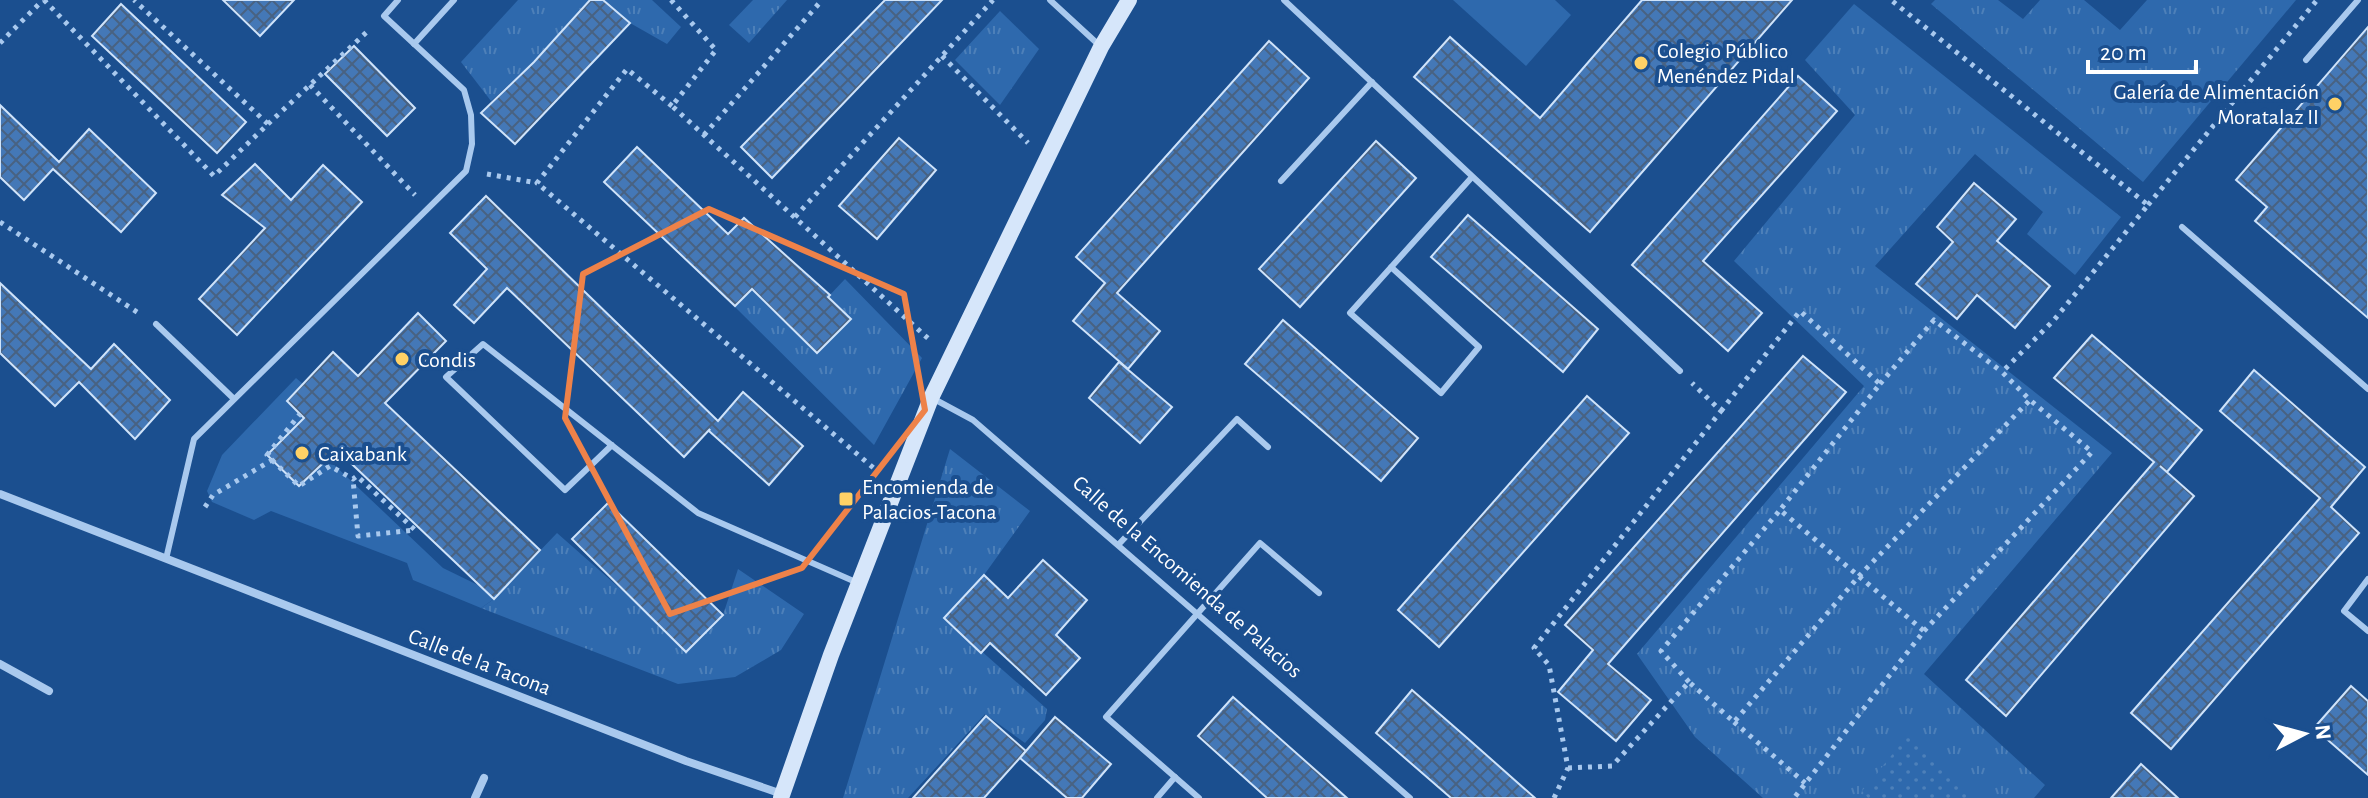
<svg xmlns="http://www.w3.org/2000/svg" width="2368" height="798" font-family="'Alegreya Sans',sans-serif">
	<defs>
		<pattern id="grass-tufts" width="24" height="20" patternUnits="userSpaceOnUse" patternTransform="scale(2)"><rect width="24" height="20" fill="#2e69ad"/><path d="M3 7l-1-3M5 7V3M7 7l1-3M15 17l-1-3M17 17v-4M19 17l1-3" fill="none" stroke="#4d80b9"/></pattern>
		<pattern id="park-dots" width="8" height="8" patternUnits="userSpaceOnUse" patternTransform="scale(2)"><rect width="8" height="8" fill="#2e69ad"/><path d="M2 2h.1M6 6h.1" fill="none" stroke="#4d80b9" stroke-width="1.8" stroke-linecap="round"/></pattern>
		<pattern id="building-cross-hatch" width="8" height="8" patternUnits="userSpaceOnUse" patternTransform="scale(2)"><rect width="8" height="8" fill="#4478b7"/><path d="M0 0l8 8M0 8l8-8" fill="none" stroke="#486282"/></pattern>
	</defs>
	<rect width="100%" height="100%" fill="#1b4f8f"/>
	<g fill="url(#grass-tufts)">
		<polygon points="518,0 590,0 534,62 491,101 461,62"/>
		<polygon points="603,0 652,0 681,27 667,44 630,23"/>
		<polygon points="753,0 787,0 749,43 729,25"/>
		<polygon points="1935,0 1998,0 2023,19 2040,0 2084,0 2120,30 2147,0 2296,0 2143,182 1931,4"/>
		<polygon points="1854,4 2121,217 2075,275 2027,234 2043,212 1975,154 1875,266 2112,453 1924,674 2045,785 2034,798 1763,798 1695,737 1637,654 1864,386 1734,261 1855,115 1805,60"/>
		<polygon points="1000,11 1039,49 1000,105 955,60"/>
		<polygon points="845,279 922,358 874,445 735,307 752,289 818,352 850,319 828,297"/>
		<polygon points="950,449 1030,511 984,575 944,618 1047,709 1045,720 1025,743 985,714 908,798 843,798"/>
		<polygon points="557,533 632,599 686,652 723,615 738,569 804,614 781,650 735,677 678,684 481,608 494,599"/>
	</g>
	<polygon fill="url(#park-dots)" points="1910,733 1974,798 1868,798 1862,791"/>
	<g fill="#2e69ad">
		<polygon points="1453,0 1555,0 1571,15 1526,66"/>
		<polygon points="296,378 303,384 287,401 304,418 267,456 299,486 328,459 443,568 480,586 494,599 481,608 413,580 407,563 271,511 254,520 212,502 207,491 222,455"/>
	</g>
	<g fill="url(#building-cross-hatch)" stroke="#cfe3fa" stroke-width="2">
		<polygon points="223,0 294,0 260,36"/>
		<polygon points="590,0 603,0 630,23 515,144 481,113 534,62"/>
		<polygon points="885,0 942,0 772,178 741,147"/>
		<polygon points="1642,0 1792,0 1590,232 1414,77 1450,37 1540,118"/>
		<polygon points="121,4 246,122 217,153 92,36"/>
		<polygon points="2368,27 2368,318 2255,221 2267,207 2236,180"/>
		<polygon points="1269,41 1309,78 1117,293 1160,331 1128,369 1073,321 1105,283 1076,257"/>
		<polygon points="354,46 415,108 387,136 325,74"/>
		<polygon points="1798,76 1837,111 1703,261 1762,313 1728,351 1632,265"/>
		<polygon points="0,105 59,162 89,129 156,193 121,232 53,169 24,200 0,177"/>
		<polygon points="899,138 936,170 877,239 839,206"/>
		<polygon points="1376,141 1416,178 1300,307 1259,269"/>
		<polygon points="637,147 728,234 744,218 830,295 828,297 851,319 817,353 752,289 735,306 604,182"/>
		<polygon points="255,164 291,200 323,165 362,202 237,335 199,299 265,228 222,195"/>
		<polygon points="1974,183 2016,219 1997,241 2050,286 2015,328 1977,295 1957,319 1916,284 1953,242 1937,227"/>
		<polygon points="486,196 718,421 743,392 803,446 769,485 709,431 710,429 684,457 507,288 474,323 454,305 487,269 450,233"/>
		<polygon points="1468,215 1598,329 1563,372 1431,257"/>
		<polygon points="0,283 91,369 114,344 170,400 135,439 79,382 55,406 0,353"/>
		<polygon points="418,313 446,341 385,403 540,550 494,599 337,450 299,486 267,455 304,418 287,401 333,352 358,376"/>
		<polygon points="1283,320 1418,438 1381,481 1245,364"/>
		<polygon points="2092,335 2202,430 2167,472 2160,466 2194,496 2006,716 1966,680 2154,462 2054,378"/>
		<polygon points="1803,356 1846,392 1608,664 1651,700 1616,741 1558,692 1593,650 1565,625"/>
		<polygon points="1119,362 1172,407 1140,443 1089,398"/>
		<polygon points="2254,370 2365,467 2331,507 2359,533 2171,749 2131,713 2320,498 2220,411"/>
		<polygon points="1587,396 1629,433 1439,647 1398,610"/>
		<polygon points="608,503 723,615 686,652 572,539"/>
		<polygon points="1043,560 1087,600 1056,635 1080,658 1046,695 990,643 981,653 944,618 984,575 1008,598"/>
		<polygon points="2351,686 2368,701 2368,775 2314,728"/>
		<polygon points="1412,690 1466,737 1535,798 1451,798 1376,733"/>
		<polygon points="1233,697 1312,767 1347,798 1267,798 1198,736"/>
		<polygon points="986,716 1026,751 984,798 913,798"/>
		<polygon points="1055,717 1111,764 1082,798 1067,798 1020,758"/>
		<polygon points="2141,764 2178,798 2111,798"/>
	</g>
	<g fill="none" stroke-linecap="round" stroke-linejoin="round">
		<g stroke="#a9c9ee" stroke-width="5" stroke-dasharray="4 6" stroke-linecap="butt">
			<polyline points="44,0 214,176 268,124 134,0"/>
			<polyline points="671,0 716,50 672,106 932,342"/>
			<polyline points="0,43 43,0"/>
			<polyline points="942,56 1028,143"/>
			<polyline points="310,85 415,195"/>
			<polyline points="672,106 627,69 537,183 876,470"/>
			<polyline points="268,124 370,29"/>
			<polyline points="704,135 822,0"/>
			<polyline points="487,174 537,183"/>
			<polyline points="2148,205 2317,0"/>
			<polyline points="795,217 993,0"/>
			<polyline points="0,222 140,314"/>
			<polyline points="1880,384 1934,320 2002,372"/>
			<polyline points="1721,411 1800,311 1880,384 1780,510 1924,631 1794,798"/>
			<polyline points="272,460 299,486 330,466 353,479 357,476 415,530 358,536 353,479"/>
			<polyline points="205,507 213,495 272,460 267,455 300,414"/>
			<polyline points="1924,631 2092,452 2030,400"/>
			<polyline points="1689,682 1661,651 1780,510"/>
			<polyline points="1734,722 1805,783"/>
			<polyline points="1568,768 1612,766 1689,682 1734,722 1860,575 2030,400 2002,372 2054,320 2148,205 1891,0"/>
			<polyline points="1554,798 1568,768 1549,665 1534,648 1721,411 1692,383"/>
		</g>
		<g stroke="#a9c9ee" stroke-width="6">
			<polyline points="1050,0 1100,46"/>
			<polyline points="1284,0 1680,371"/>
			<polyline points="414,44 454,0"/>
			<polyline points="2306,60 2358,0"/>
			<polyline points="1281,181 1372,82"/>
			<polyline points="2182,227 2368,389"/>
			<polyline points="1391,267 1479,347 1441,393 1350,313 1472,177"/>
			<polyline points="156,324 233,398"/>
			<polyline points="934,399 973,420 1410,798"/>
			<polyline points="612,445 565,490 446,377 483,344 698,513 858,583"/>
			<polyline points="1119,544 1237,419 1268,447"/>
			<polyline points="166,559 194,439 466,171 472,144 471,115 464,90 384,16 398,0"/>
			<polyline points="2368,579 2344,611 2368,631"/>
			<polyline points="1157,798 1175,777"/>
			<polyline points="1199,798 1106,717 1260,543 1319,593"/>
		</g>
		<g stroke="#a9c9ee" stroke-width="8">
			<polyline points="0,494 686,761 782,794"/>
			<polyline points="0,664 49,691"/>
			<polyline points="475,798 484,778"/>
		</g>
		<polyline stroke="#d6e6fa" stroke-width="16" points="781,798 831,655 931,398 1101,47 1129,0"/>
	</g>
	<path fill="none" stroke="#ee8249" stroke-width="6" stroke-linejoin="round" d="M 709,209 L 904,294 L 925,410 L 802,568 L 670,614 L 565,418 L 583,274 Z"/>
	<g fill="#ffd166" stroke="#1b4f8f" stroke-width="3">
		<circle cx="1641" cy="63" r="8"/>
		<circle cx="2335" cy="104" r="8"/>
		<circle cx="402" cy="359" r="8"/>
		<circle cx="302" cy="453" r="8"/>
		<rect x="838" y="491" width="16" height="16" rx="4"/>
	</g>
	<g text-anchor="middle" stroke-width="8" stroke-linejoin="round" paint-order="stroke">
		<g font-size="22" fill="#fff" stroke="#1b4f8f" text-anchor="start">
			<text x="1657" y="58">Colegio Público<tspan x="1657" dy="25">Menéndez Pidal</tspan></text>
			<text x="2319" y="99" text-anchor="end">Galería de Alimentación<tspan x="2319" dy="25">Moratalaz II</tspan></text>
			<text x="418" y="367">Condis</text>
			<text x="318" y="461">Caixabank</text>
			<text x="862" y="494">Encomienda de<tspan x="862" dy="25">Palacios-Tacona</tspan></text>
		</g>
		<g font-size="22" fill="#fff" stroke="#1b4f8f">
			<text transform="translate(1188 576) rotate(41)" y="8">Calle de la Encomienda de Palacios</text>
			<text transform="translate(480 661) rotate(21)" y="8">Calle de la Tacona</text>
		</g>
	</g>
	<g transform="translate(2304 734) rotate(84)" stroke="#1b4f8f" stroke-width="6" paint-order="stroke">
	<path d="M0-6L14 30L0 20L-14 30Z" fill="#ffffff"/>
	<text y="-12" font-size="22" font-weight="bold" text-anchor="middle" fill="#ffffff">N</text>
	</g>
	<path d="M2088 60v12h108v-12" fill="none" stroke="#ffffff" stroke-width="4"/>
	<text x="2100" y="60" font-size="24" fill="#ffffff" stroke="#1b4f8f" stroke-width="6" paint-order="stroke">20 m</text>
</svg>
